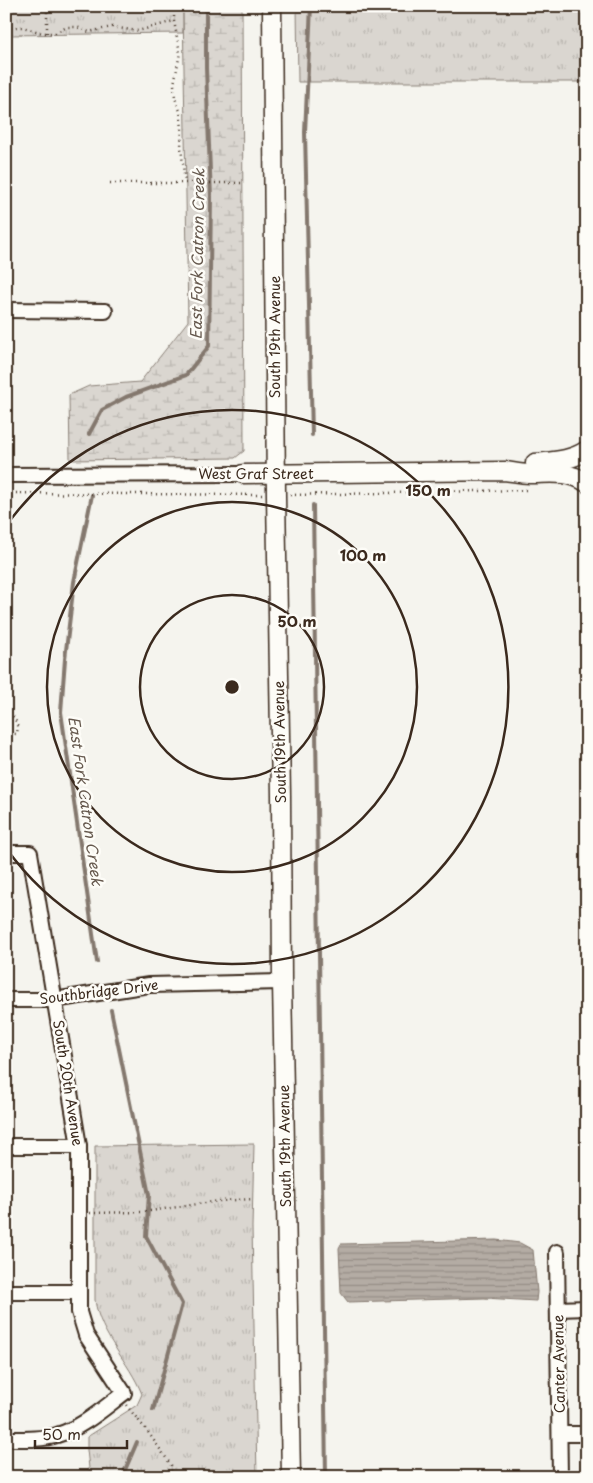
<svg xmlns="http://www.w3.org/2000/svg" width="593" height="1483" font-family="'Playpen Sans',sans-serif">
	<defs>
		<pattern id="grass-tufts" width="24" height="20" patternUnits="userSpaceOnUse" patternTransform="scale(1.25)"><rect width="24" height="20" fill="#dad6d0"/><path d="M3 7l-1-3M5 7V3M7 7l1-3M15 17l-1-3M17 17v-4M19 17l1-3" fill="none" stroke="#bcb8b2"/></pattern>
		<pattern id="wetland-marsh" width="20" height="14" patternUnits="userSpaceOnUse" patternTransform="scale(1.25)"><rect width="20" height="14" fill="#dad6d0"/><path d="M1 5h8M5 5V1M11 12h8M15 12V8" fill="none" stroke="#bcb8b2"/></pattern>
		<pattern id="water-rules" width="6" height="5" patternUnits="userSpaceOnUse" patternTransform="scale(1.25)"><rect width="6" height="5" fill="#b4aca4"/><path d="M0 2.5h6" fill="none" stroke="#948c85"/></pattern>
	</defs>
	<rect width="100%" height="100%" fill="#f5f4ee"/>
	<filter id="ink" filterUnits="userSpaceOnUse"><feTurbulence type="fractalNoise" baseFrequency=".02" numOctaves="2"/><feDisplacementMap in="SourceGraphic" scale="10" xChannelSelector="R" yChannelSelector="G"/><feConvolveMatrix kernelMatrix="1 2 1 2 8 2 1 2 1" color-interpolation-filters="sRGB"/></filter>
	<g filter="url(#ink)">
		<g fill="url(#grass-tufts)" stroke="#8a8077">
			<polygon points="6,6 183,6 183,33 6,35"/>
			<polygon points="297,6 587,6 587,82 298,82"/>
			<path d="M 254,1144 L 252,1227 L 257,1477 L 90,1477 L 87,1450 L 87,1437 L 137,1405 L 142,1394 C 129,1361 100,1336 95,1300 L 95,1146 Z"/>
		</g>
		<polygon fill="url(#wetland-marsh)" stroke="#8a8077" points="183,6 242,6 244,451 235,458 70,460 69,395 89,386 140,382 188,321"/>
		<polygon fill="url(#water-rules)" stroke="#84786e" points="496,1240 520,1243 533,1250 537,1292 536,1301 484,1298 348,1302 341,1293 339,1248 341,1244"/>
		<g fill="none" stroke-linecap="round" stroke-linejoin="round">
			<g stroke="#84786e" stroke-width="4">
				<polyline points="311,6 305,132 312,435"/>
				<polyline points="89,434 102,410 126,397 186,375 209,346 211,198 206,68 206,6"/>
				<polyline points="92,495 74,582 65,659 61,712 97,962"/>
				<polyline points="313,505 326,1477"/>
				<polyline points="111,1010 149,1195 146,1236 182,1304 153,1410"/>
				<polyline points="122,1477 137,1442"/>
			</g>
			<defs>
				<g id="minor">
					<polyline points="6,310 105,311"/>
					<polyline points="6,475 243,474"/>
					<path d="M 6,853 L 30,853 L 79,1146 L 79,1312 L 86,1335 L 124,1393 C 104,1408 82,1428 57,1435 C 42,1440 23,1439 6,1439"/>
					<polyline points="6,1000 54,1000 149,985 282,982"/>
					<polyline points="6,1146 79,1146"/>
					<polyline points="557,1252 560,1477"/>
					<polyline points="6,1292 78,1292"/>
					<polyline points="558,1309 587,1308"/>
					<polyline points="560,1434 587,1434"/>
				</g>
				<g id="major">
					<polyline points="272,6 276,495 281,795 282,982 291,1477"/>
					<path d="M 535,463 C 553,461 571,461 587,450"/>
					<path d="M 243,474 L 505,471 C 513,472 521,474 529,474 C 550,474 568,470 587,483"/>
				</g>
			</defs>
			<use href="#minor" stroke="#3b2a1e" stroke-width="18"/>
			<use href="#major" stroke="#3b2a1e" stroke-width="21"/>
			<g stroke="#3b2a1e" stroke-width="2.5" stroke-dasharray="1 4" stroke-linecap="butt">
				<polyline points="174,6 174,21 180,53 174,84 175,98 180,111 182,128 181,147 185,183"/>
				<polyline points="6,29 14,27 23,27 42,33 55,33 67,27 77,27 89,32 112,27 138,31 174,21"/>
				<polyline points="47,33 47,6"/>
				<polyline points="110,183 243,183"/>
				<polyline points="6,493 262,495"/>
				<polyline points="290,495 527,490"/>
				<path d="M 6,709 C 14,716 19,723 17,734 L 6,733"/>
				<polyline points="90,1213 143,1212 219,1201 254,1199"/>
				<polyline points="126,1405 148,1432 171,1465 172,1477"/>
			</g>
			<use href="#minor" stroke="#fdfcf7" stroke-width="14"/>
			<use href="#major" stroke="#fdfcf7" stroke-width="18"/>
		</g>
	</g>
	<g fill="none" stroke="#3b2a1e" stroke-width="2.5">
		<circle cx="232" cy="687" r="92"/>
		<circle cx="232" cy="687" r="185"/>
		<path d="M6 526A277 277 0 1 1 6 848"/>
	</g>
	<g text-anchor="middle" stroke-width="5" stroke-linejoin="round" paint-order="stroke">
		<g font-size="14" fill="#3b2a1e" stroke="#fdfcf7">
			<text transform="translate(275 337) rotate(-90)" y="5">South 19th Avenue</text>
			<text x="256" y="479">West Graf Street</text>
			<text transform="translate(280 742) rotate(-91)" y="5">South 19th Avenue</text>
			<text transform="translate(99 992) rotate(-7)" y="5">Southbridge Drive</text>
			<text transform="translate(68 1083) rotate(81)" y="5">South 20th Avenue</text>
			<text transform="translate(285 1146) rotate(-91)" y="5">South 19th Avenue</text>
			<text transform="translate(559 1364) rotate(-91)" y="5">Canter Avenue</text>
		</g>
		<g font-size="15" font-style="italic" fill="#65584d" stroke="#fdfcf7">
			<text transform="translate(198 254) rotate(-89)" y="5">East Fork Catron Creek</text>
			<text transform="translate(85 801) rotate(82)" y="5">East Fork Catron Creek</text>
		</g>
	</g>
	<circle cx="232" cy="687" r="8" fill="#3b2a1e" stroke="#fdfcf7" stroke-width="2.5"/>
	<g font-size="15" text-anchor="middle" font-weight="bold" fill="#3b2a1e" stroke="#fdfcf7" stroke-width="5" stroke-linejoin="round" paint-order="stroke">
		<text x="428" y="496">150 m</text>
		<text x="363" y="561">100 m</text>
		<text x="297" y="627">50 m</text>
	</g>
	<rect width="593" height="1483" fill="none" stroke="#fdfcf7" stroke-width="25"/>
	<rect x="12" y="12" width="568" height="1458" fill="none" stroke="#3b2a1e" stroke-width="2" filter="url(#ink)"/>
	<path d="M35 1440v8h92v-8" fill="none" stroke="#3b2a1e" stroke-width="2.5"/>
	<text x="42" y="1440" font-size="15" fill="#3b2a1e" stroke="#fdfcf7" stroke-width="4" paint-order="stroke">50 m</text>
</svg>
